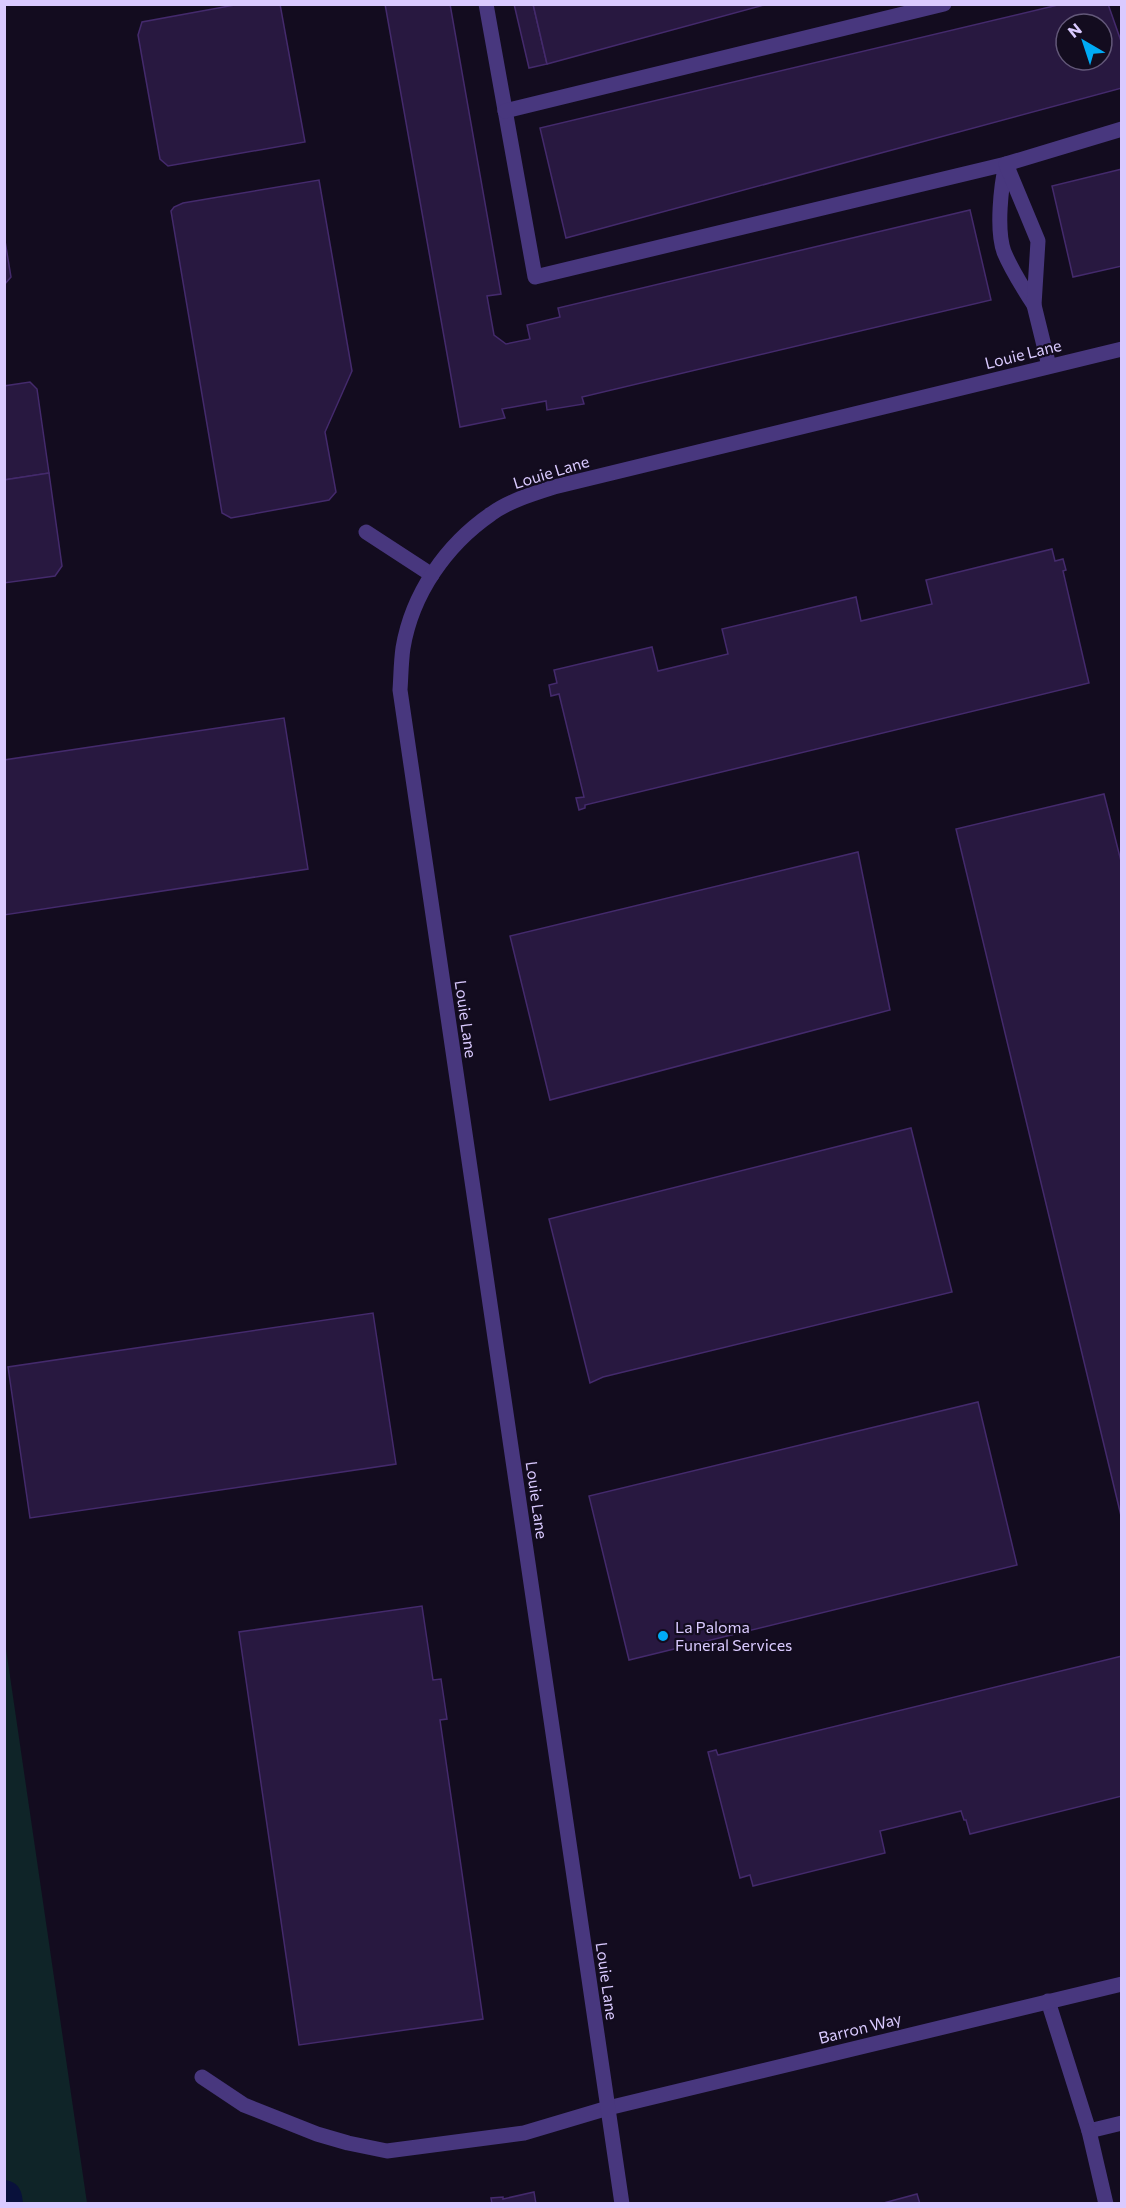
<svg xmlns="http://www.w3.org/2000/svg" width="1126" height="2208" font-family="Commissioner,sans-serif">
	<rect width="100%" height="100%" fill="#130c1f"/>
	<polygon fill="#0f2428" points="4,1642 5,1642 87,2203 5,2203"/>
	<g fill="none" stroke-linecap="round" stroke-linejoin="round">
		<polyline stroke="#09113b" stroke-width="36" points="4,2198 5,2204"/>
	</g>
	<g fill="#281840" stroke="#442a6c" stroke-width="1.5" fill-rule="evenodd">
		<polygon points="240,4 280,4 305,142 168,166 160,159 138,35 142,22"/>
		<polygon points="385,4 450,4 501,294 487,296 494,335 506,344 530,339 527,325 560,317 558,308 970,210 991,300 582,397 584,404 547,410 546,401 502,409 505,418 460,427"/>
		<polygon points="514,4 533,4 547,64 529,68"/>
		<polygon points="533,4 768,4 547,64"/>
		<path d="M 1062,4 L 1108,4 L 1122,44 L 1122,88 L 566,238 L 540,128 ZM 1066,24 L 1102,24 L 1102,60 L 1066,60 Z"/>
		<polygon points="1122,169 1122,266 1073,277 1052,186"/>
		<polygon points="319,180 352,371 325,432 336,492 329,500 231,518 222,513 171,211 174,207 183,203"/>
		<polygon points="4,235 11,277 4,285"/>
		<polygon points="30,382 37,389 49,473 4,480 4,386"/>
		<polygon points="49,473 62,566 55,576 4,583 4,480"/>
		<polygon points="1052,549 1055,561 1063,559 1066,570 1063,571 1089,683 585,805 585,808 579,810 576,798 584,797 559,694 551,696 549,685 557,683 554,670 652,647 658,671 728,654 722,629 856,597 861,621 932,604 926,580"/>
		<polygon points="284,718 308,869 4,915 4,760"/>
		<polygon points="1104,794 1122,865 1122,1520 956,829"/>
		<polygon points="858,852 890,1010 550,1100 510,936"/>
		<polygon points="911,1128 952,1292 603,1377 590,1383 549,1219"/>
		<polygon points="373,1313 396,1464 30,1518 8,1367"/>
		<polygon points="978,1402 1017,1565 629,1660 589,1496"/>
		<polygon points="422,1606 433,1680 441,1679 447,1719 440,1720 483,2019 299,2045 239,1632"/>
		<polygon points="1122,1656 1122,1796 970,1834 966,1820 964,1820 961,1811 880,1831 885,1853 753,1886 750,1875 740,1878 708,1752 716,1750 718,1755"/>
		<polygon points="534,2192 536,2204 492,2204 491,2198 503,2197 503,2199"/>
		<polygon points="917,2194 920,2204 880,2204"/>
	</g>
	<g fill="none" stroke-linecap="round" stroke-linejoin="round">
		<g stroke="#48377e" stroke-width="15">
			<path d="M 486,4 L 535,277 L 1006,164 C 1001,186 996,230 1004,252 C 1012,271 1023,288 1034,305"/>
			<polyline points="505,111 944,4"/>
			<polyline points="1049,366 1034,305 1038,241 1006,164 1122,129"/>
			<polyline points="366,532 432,575"/>
			<polyline points="1048,2001 1089,2131 1122,2123"/>
			<polyline points="202,2077 244,2105 317,2134 348,2143 387,2151 524,2133 608,2108 1122,1984"/>
			<polyline points="1089,2131 1106,2204"/>
			<path d="M 622,2204 L 400,690 C 401,676 401,662 403,648 C 412,594 446,545 491,514 C 509,501 532,494 554,487 L 1122,349"/>
		</g>
	</g>
	<circle fill="#00abf5" stroke="#130c1f" stroke-width="2" cx="663" cy="1636" r="6"/>
	<g text-anchor="middle" stroke-width="4.5" stroke-linejoin="round" paint-order="stroke">
		<g font-size="16" fill="#dacaff" stroke="#130c1f">
			<text transform="translate(1023 354) rotate(-14)" y="6">Louie Lane</text>
			<text transform="translate(551 472) rotate(-17)" y="6">Louie Lane</text>
			<text transform="translate(466 1019) rotate(82)" y="6">Louie Lane</text>
			<text transform="translate(537 1500) rotate(82)" y="6">Louie Lane</text>
			<text transform="translate(607 1981) rotate(82)" y="6">Louie Lane</text>
			<text transform="translate(860 2028) rotate(-14)" y="6">Barron Way</text>
		</g>
		<g font-size="16" fill="#dacaff" stroke="#130c1f" text-anchor="start">
			<text x="675" y="1633">La Paloma<tspan x="675" dy="18">Funeral Services</tspan></text>
		</g>
	</g>
	<rect width="1126" height="2208" fill="none" stroke="#dacaff" stroke-width="12"/>
	<g transform="translate(1084 42) rotate(321)"><circle r="28" fill="#130c1f" stroke="#635879" stroke-width="1.5"/>
	<path d="M0-4.5L10 22L0 15L-10 22Z" fill="#00abf5"/>
	<text y="-9" font-size="16" font-weight="bold" text-anchor="middle" fill="#dacaff">N</text>
	</g>
</svg>
